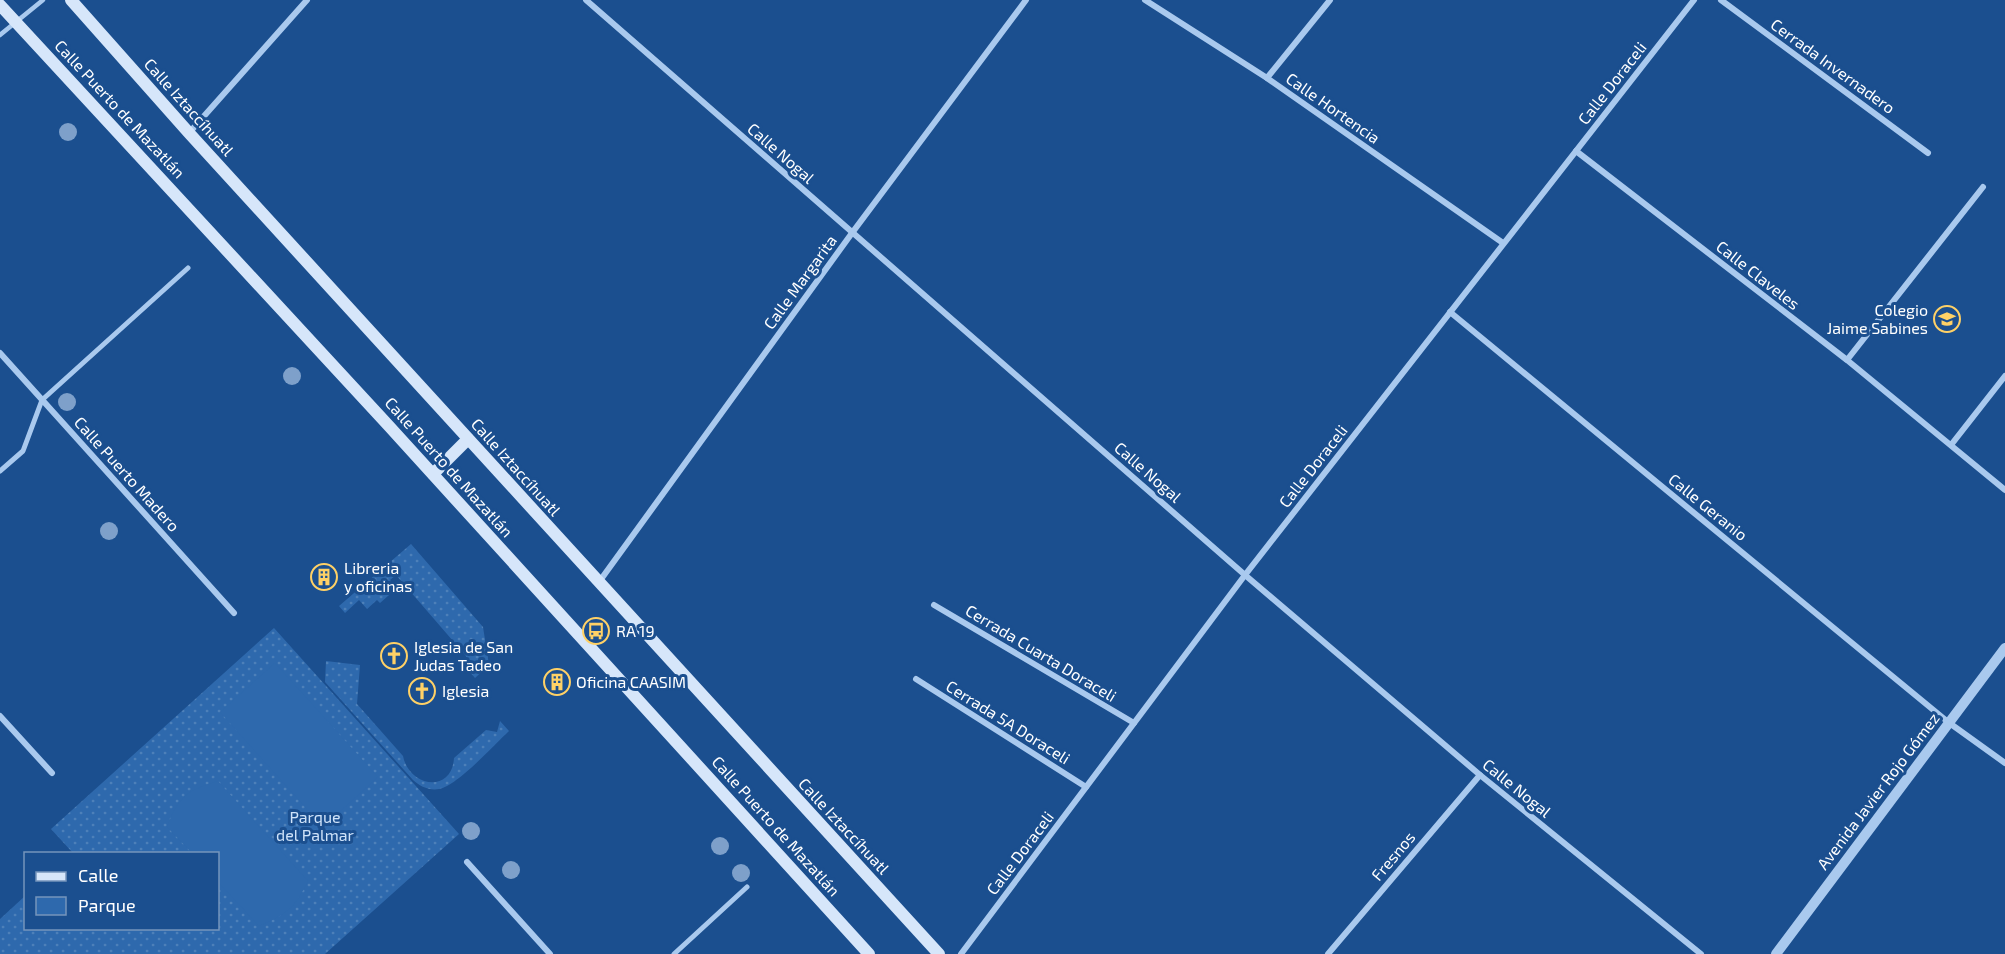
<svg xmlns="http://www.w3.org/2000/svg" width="2005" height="954" font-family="'Exo 2',sans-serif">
	<defs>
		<pattern id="green-dots" width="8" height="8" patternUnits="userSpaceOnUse" patternTransform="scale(1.5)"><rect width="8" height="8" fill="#2e69ad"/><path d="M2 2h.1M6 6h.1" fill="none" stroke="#4d80b9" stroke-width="1.8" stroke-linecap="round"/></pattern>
	</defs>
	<rect width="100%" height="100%" fill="#1b4f8f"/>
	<g fill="url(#green-dots)">
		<polygon points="411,544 483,627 489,665 475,678 469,671 466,656 396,575 390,580 397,588 380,603 377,600 367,609 359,600 345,613 339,606"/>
		<polygon points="274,628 459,834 325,954 0,954 0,919 25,896 26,928 218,928 218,854 73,853 51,829"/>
		<path d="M 326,661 L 360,665 L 357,704 L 403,756 C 409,787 452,794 454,758 L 486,730 L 497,732 L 500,721 L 509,731 C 494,745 457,786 439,789 C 430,791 419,786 413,780 L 325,682 Z"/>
	</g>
	<g fill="#2e69ad">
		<polygon points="275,663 378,777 323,827 220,712"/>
		<path d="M 218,781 L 308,881 C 294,909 287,914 259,926 L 218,882 L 218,854 L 192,853 L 167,827 C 179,796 186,791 218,781 Z"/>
	</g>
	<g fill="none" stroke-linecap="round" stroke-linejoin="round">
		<polyline stroke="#a9c9ee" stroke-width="4.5" points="0,35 43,0"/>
		<g stroke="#a9c9ee" stroke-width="5">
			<polyline points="0,471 23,451 42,400 188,268"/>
			<polyline points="674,954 747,887"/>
		</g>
		<g stroke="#a9c9ee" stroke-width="6">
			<polyline points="586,0 1245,575 1480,775 1701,954"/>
			<polyline points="1145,0 1267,78 1503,243"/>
			<polyline points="1721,0 1928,153"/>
			<polyline points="1267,78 1330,0"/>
			<polyline points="189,133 307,0"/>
			<polyline points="1576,151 1847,360 2005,490"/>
			<polyline points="1450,312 1948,722 2005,763"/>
			<polyline points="0,353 234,613"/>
			<polyline points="1847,360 1983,187"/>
			<polyline points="1951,445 2005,376"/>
			<polyline points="599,582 852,233 1026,0"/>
			<polyline points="934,605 1134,723"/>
			<polyline points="916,679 1086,787"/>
			<polyline points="0,716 52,773"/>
			<polyline points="467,862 550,954"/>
			<polyline points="961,954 1245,575 1694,0"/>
			<polyline points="1328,954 1480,775"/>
		</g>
		<polyline stroke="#a9c9ee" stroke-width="10" points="1776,954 2005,648"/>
		<g stroke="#d6e6fa" stroke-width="12">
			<polyline points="71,0 189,133 939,954"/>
			<polyline points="0,5 388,425 869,954"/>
			<polyline points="433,474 468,439"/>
		</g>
	</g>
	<g fill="#7ea0ca">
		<circle cx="68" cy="132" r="9"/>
		<circle cx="292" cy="376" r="9"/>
		<circle cx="67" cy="402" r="9"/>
		<circle cx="109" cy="531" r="9"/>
		<circle cx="471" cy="831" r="9"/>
		<circle cx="720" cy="846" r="9"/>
		<circle cx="511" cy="870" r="9"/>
		<circle cx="741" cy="873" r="9"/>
	</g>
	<defs>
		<symbol id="school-ring" viewBox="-11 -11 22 22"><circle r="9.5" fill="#1b4f8f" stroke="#ffd166" stroke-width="1.5"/><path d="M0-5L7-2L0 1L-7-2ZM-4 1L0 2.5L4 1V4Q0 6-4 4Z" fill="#ffd166"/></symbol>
		<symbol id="building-ring" viewBox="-11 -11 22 22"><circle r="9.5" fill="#1b4f8f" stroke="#ffd166" stroke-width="1.5"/><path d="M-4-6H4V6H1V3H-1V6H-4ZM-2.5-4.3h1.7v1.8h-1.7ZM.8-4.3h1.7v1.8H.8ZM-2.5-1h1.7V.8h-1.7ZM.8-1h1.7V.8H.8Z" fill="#ffd166"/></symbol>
		<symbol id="bus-ring" viewBox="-11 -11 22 22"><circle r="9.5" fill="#1b4f8f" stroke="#ffd166" stroke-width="1.5"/><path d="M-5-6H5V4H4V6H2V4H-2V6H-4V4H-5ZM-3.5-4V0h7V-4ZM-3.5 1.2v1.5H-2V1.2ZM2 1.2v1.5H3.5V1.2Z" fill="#ffd166"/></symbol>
		<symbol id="church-ring" viewBox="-11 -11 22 22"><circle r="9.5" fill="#1b4f8f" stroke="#ffd166" stroke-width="1.5"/><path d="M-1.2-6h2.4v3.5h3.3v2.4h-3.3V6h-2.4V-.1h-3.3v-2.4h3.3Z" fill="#ffd166"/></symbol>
	</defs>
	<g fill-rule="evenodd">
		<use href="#school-ring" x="1932" y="304" width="30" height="30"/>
		<use href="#building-ring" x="309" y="562" width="30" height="30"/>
		<use href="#bus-ring" x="581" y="616" width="30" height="30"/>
		<use href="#church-ring" x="379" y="641" width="30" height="30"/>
		<use href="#building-ring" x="542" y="667" width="30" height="30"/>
		<use href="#church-ring" x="407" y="676" width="30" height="30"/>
	</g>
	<g text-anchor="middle" stroke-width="6" stroke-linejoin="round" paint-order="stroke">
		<g font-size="16" fill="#fff" stroke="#1b4f8f">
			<text transform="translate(1833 66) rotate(36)" y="6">Cerrada Invernadero</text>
			<text transform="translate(1612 83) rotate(-52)" y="6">Calle Doraceli</text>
			<text transform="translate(189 107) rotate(48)" y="6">Calle Iztaccíhuatl</text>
			<text transform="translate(1333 108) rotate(35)" y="6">Calle Hortencia</text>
			<text transform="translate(120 109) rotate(47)" y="6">Calle Puerto de Mazatlán</text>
			<text transform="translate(781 153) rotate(41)" y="6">Calle Nogal</text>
			<text transform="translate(1758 275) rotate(38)" y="6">Calle Claveles</text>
			<text transform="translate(800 282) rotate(-54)" y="6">Calle Margarita</text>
			<text transform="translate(1313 466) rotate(-52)" y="6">Calle Doraceli</text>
			<text transform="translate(449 467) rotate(48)" y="6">Calle Puerto de Mazatlán</text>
			<text transform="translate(516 467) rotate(48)" y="6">Calle Iztaccíhuatl</text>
			<text transform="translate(1148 472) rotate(41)" y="6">Calle Nogal</text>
			<text transform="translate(127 474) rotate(48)" y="6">Calle Puerto Madero</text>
			<text transform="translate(1708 507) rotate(39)" y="6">Calle Geranio</text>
			<text transform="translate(1041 653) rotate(31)" y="6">Cerrada Cuarta Doraceli</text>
			<text transform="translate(1008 722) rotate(32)" y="6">Cerrada 5A Doraceli</text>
			<text transform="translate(1517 788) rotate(39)" y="6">Calle Nogal</text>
			<text transform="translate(1878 791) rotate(-53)" y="6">Avenida Javier Rojo Gómez</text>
			<text transform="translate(776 826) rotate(48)" y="6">Calle Puerto de Mazatlán</text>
			<text transform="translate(844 826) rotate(47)" y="6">Calle Iztaccíhuatl</text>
			<text transform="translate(1020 853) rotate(-53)" y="6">Calle Doraceli</text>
			<text transform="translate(1393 856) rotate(-50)" y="6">Fresnos</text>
		</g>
		<g font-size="16" fill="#fff" stroke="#1b4f8f" text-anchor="start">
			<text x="1928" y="316" text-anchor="end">Colegio<tspan x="1928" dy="18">Jaime Sabines</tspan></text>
			<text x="344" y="574">Libreria<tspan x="344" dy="18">y oficinas</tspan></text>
			<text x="616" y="637">RA 19</text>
			<text x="414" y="653">Iglesia de San<tspan x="414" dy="18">Judas Tadeo</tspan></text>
			<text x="576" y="688">Oficina CAASIM</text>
			<text x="442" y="697">Iglesia</text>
		</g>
		<g font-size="16" fill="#cfe3fa" stroke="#1b4f8f">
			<text x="315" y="823">Parque<tspan x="315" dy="18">del Palmar</tspan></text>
		</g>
	</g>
	<rect x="24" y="852" width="195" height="78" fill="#1b4f8f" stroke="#7695bc" stroke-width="1.5"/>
	<rect x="36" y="872" width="30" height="9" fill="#d6e6fa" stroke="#7695bc" stroke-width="1.5"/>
	<text x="78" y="882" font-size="18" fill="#ffffff">Calle</text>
	<rect x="36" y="897" width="30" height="18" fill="#2e69ad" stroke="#7695bc" stroke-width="1.5"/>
	<text x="78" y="912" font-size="18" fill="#ffffff">Parque</text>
</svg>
